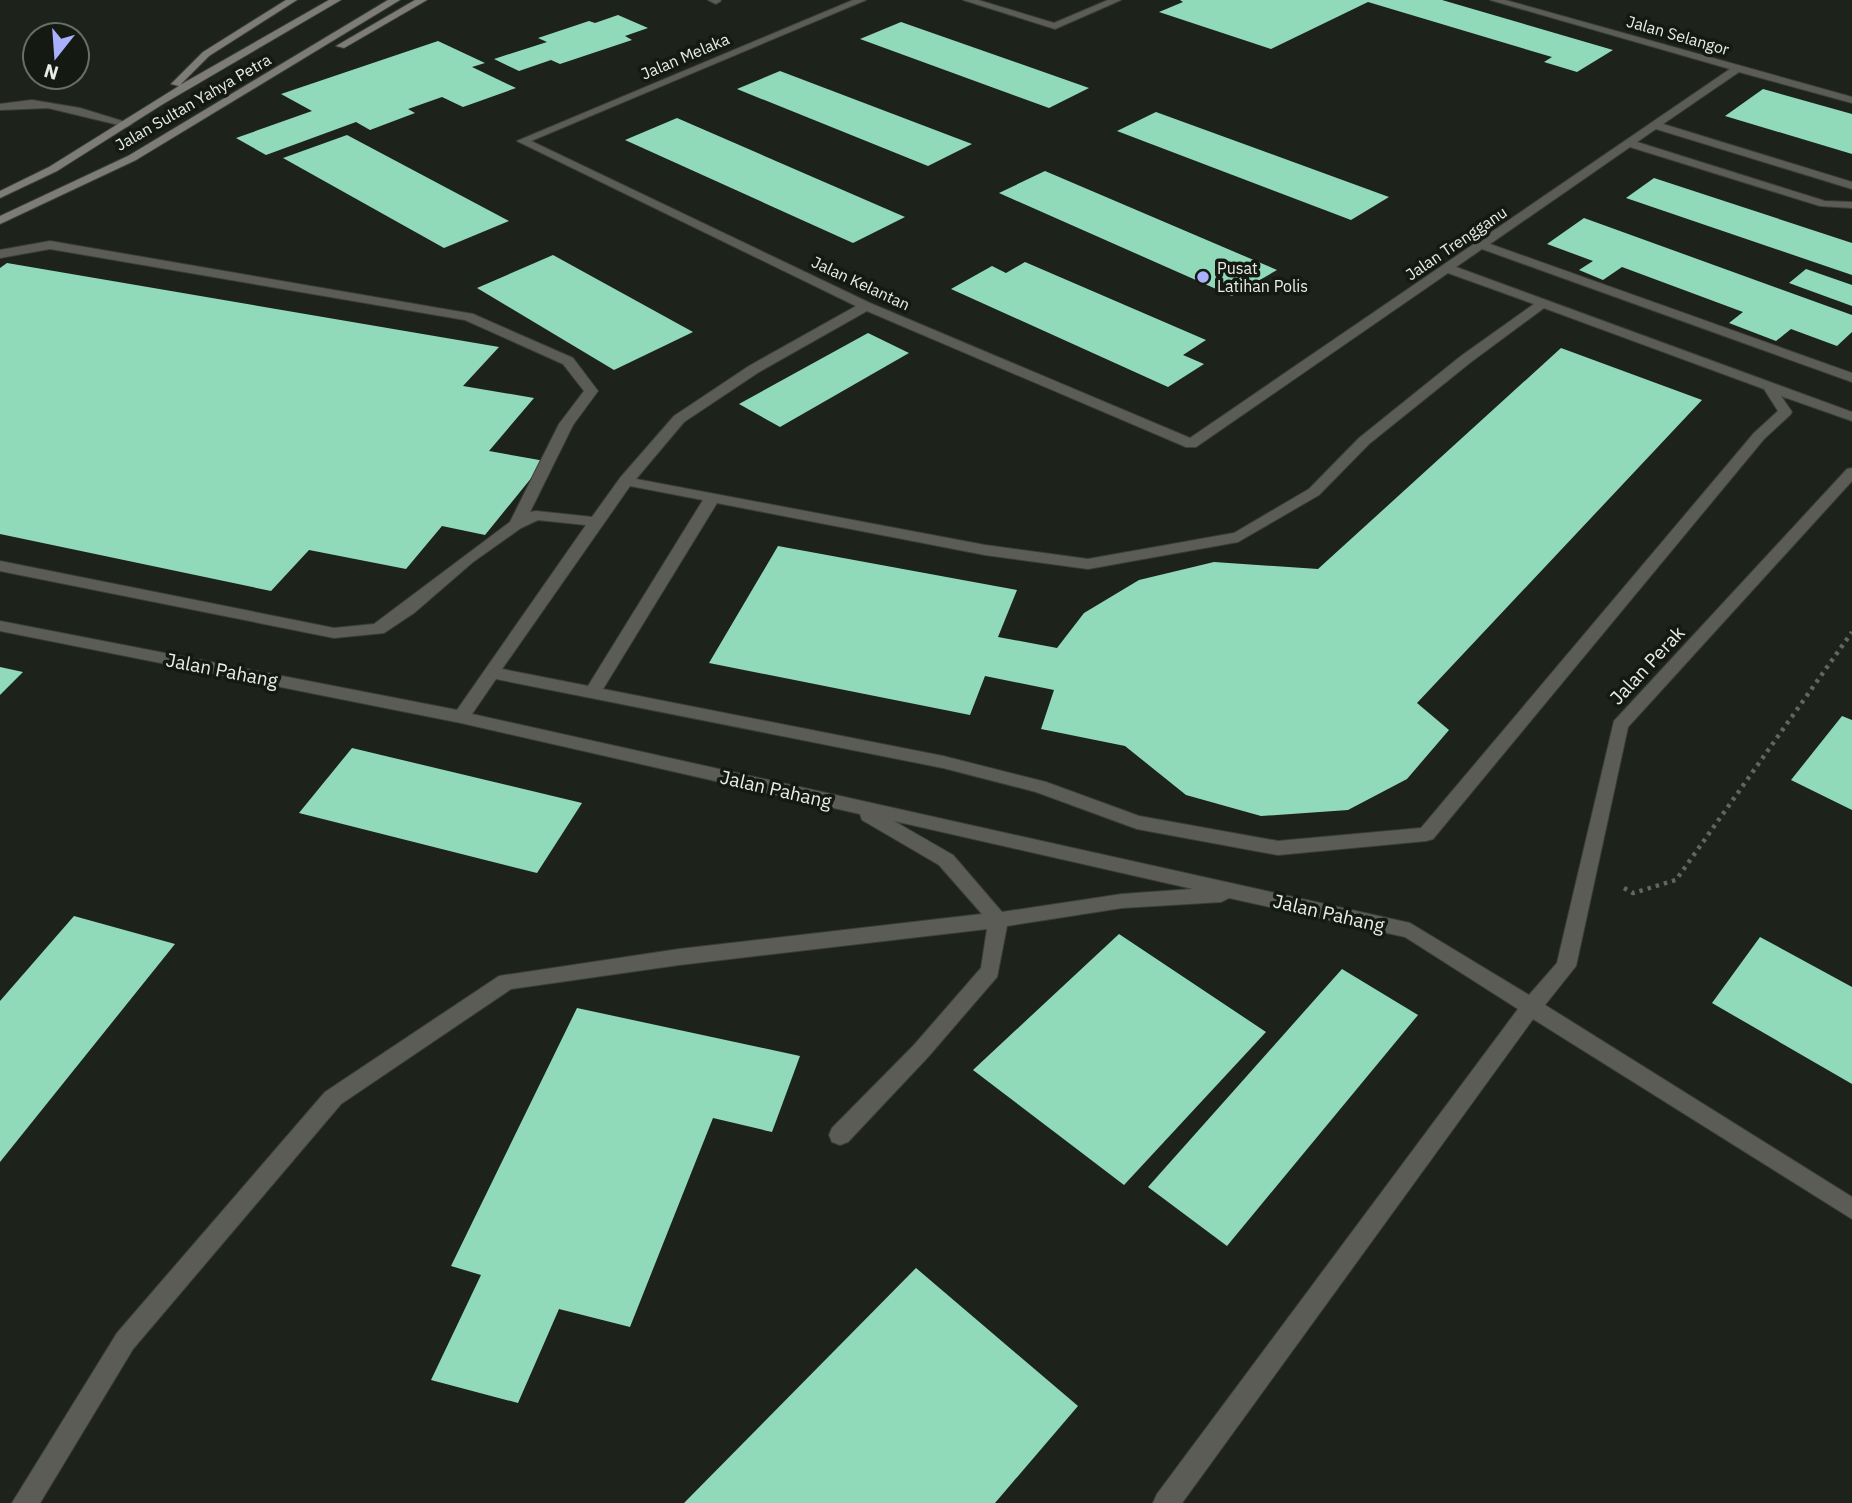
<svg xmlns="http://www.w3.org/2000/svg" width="1852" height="1503" font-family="'IBM Plex Sans',sans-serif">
	<rect width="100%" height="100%" fill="#1d231b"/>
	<g fill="#91dab9">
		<polygon points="1180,0 1442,0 1613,50 1577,72 1544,62 1552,57 1368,2 1271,49 1159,12 1183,2"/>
		<polygon points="618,15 648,28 625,36 632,40 560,64 551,60 519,71 494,59 547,42 538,38 589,21 595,23"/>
		<polygon points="901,22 1089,88 1049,108 860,39"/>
		<polygon points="438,41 485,63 472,67 516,88 463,107 442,97 408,109 415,113 370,130 356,122 266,155 236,138 312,111 281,94"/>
		<polygon points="780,71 972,144 928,166 737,89"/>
		<polygon points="1763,89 1852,114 1852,154 1725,116"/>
		<polygon points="1156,112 1389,197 1351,220 1117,131"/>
		<polygon points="677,118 905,217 853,243 625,140"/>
		<polygon points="347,135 509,221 444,248 283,158"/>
		<polygon points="1045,171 1277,270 1232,296 999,193"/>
		<polygon points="1654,178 1852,243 1852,275 1626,198"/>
		<polygon points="1584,218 1852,315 1852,332 1837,346 1791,329 1776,341 1729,323 1743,312 1622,267 1603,280 1579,270 1593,261 1547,244"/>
		<polygon points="553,255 693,332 614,370 477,288"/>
		<polygon points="1025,262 1206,340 1183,355 1204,364 1168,387 951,289 992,266 1006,273"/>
		<polygon points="7,263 499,347 463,386 534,398 489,451 545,461 485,535 442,526 406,569 309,550 271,591 0,534 0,268"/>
		<polygon points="1806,269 1852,285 1852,306 1789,283"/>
		<polygon points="868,333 909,353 780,427 739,404"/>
		<polygon points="1561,348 1702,400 1417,703 1449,730 1407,779 1348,810 1261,816 1186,795 1125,746 1041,729 1054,690 985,676 970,715 709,663 778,546 1017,590 998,637 1057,648 1084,613 1139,580 1214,562 1318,569"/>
		<polygon points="0,667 23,672 0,695"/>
		<polygon points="1842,716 1852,720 1852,810 1791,780"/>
		<polygon points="352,748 582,803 537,873 299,813"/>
		<polygon points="74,916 175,944 0,1162 0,1001"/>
		<polygon points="1119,934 1266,1032 1124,1185 973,1070"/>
		<polygon points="1760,937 1852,987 1852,1084 1712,1003"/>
		<polygon points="1342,969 1418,1015 1227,1246 1148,1187"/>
		<polygon points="577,1008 800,1056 772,1132 713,1118 630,1327 559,1309 518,1403 431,1380 481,1275 451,1266"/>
		<polygon points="916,1268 1078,1406 995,1503 684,1503"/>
	</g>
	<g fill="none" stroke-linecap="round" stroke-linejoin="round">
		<defs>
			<g id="lane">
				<polygon points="708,0 720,0 721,1 716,4"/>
				<path d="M 853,0 L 866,0 L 531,141 L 870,303 L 1190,438 L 1730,69 L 1490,0 L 1505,0 L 1852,97 L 1852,103 L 1739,72 L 1663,124 L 1852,182 L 1852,189 L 1656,129 L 1637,142 L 1825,201 L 1852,202 L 1852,208 L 1820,206 L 1630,147 L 1490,244 L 1852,373 L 1852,382 L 1482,249 L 1456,267 L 1852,412 L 1852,421 L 1781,396 L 1792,412 L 1790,415 L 1764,439 L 1433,839 L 1426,841 L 1278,855 L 1137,829 L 1036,792 L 943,768 L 496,679 L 472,714 L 1410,923 L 1529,995 L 1557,963 L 1614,721 L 1847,469 L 1852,468 L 1852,481 L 1628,727 L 1576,966 L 1545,1005 L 1852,1197 L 1852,1219 L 1533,1019 L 1182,1503 L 1153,1503 L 1157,1494 L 1518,1009 L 1405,937 L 1229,898 L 1221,902 L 1122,908 L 1007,926 L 997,977 L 928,1057 L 848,1142 L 840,1145 L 832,1142 L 829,1135 L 832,1128 L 914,1045 L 981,968 L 987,929 L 679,965 L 511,989 L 341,1104 L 133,1349 L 40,1503 L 12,1503 L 117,1333 L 325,1092 L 499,976 L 679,949 L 982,914 L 939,865 L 862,820 L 860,814 L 461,723 L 0,631 L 0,621 L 457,710 L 586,525 L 538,520 L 521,528 L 473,562 L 414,613 L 384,633 L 334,638 L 0,571 L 0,561 L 334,628 L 374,624 L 510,522 L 559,424 L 584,391 L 563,364 L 465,320 L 50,249 L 0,258 L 0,250 L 50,241 L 473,314 L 573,358 L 598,391 L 573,425 L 530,512 L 536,511 L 592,517 L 620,478 L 674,416 L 749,366 L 856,306 L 517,141 ZM 1448,273 L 1534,304 L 1461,356 L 1359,438 L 1309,489 L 1234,533 L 1088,559 L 985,545 L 636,479 L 684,422 L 759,372 L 867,311 L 1186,447 L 1196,447 ZM 1544,308 L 1764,389 L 1778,411 L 1754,433 L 1421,828 L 1278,841 L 1139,816 L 1046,782 L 943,756 L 603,689 L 717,503 L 985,555 L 1088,569 L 1238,542 L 1319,495 L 1369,444 L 1471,362 ZM 630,486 L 703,500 L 588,686 L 502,669 ZM 894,821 L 1193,889 L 1122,894 L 1002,912 L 953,855 Z"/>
				<polygon points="963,0 978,0 1054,23 1108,0 1121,0 1055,29"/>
				<polygon points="32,100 80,108 132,124 127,127 48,108 0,110 0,104"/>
			</g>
			<g id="secondary">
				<polygon points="286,0 297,0 209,56 180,85 329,0 341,0 163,104 57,171 0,198 0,191 49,167 179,86 171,84 203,52"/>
				<polygon points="388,0 400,0 136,160 0,224 0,216 128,156"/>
				<polygon points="415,0 427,0 344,48 336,46"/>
			</g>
		</defs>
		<use href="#lane" stroke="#3a3f38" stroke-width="2"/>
		<use href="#secondary" stroke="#3a3f38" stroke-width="2"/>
		<polyline stroke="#61675f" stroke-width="4.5" stroke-dasharray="3.5 5" stroke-linecap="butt" points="1624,888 1633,893 1676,880 1852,632"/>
		<use href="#lane" fill="#5c5c57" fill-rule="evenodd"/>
		<use href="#secondary" fill="#7d7d75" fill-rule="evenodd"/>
	</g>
	<circle fill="#a9b0fc" stroke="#141a12" stroke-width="2.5" cx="1203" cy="277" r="7"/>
	<g text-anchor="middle" stroke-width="7" stroke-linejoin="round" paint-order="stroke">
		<g font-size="16" fill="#e9ede7" stroke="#141a12">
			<text transform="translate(1678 35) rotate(16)" y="6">Jalan Selangor</text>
			<text transform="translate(685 56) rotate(-23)" y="6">Jalan Melaka</text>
			<text transform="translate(193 102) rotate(-30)" y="6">Jalan Sultan Yahya Petra</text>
			<text transform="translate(1456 243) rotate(-34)" y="6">Jalan Trengganu</text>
			<text transform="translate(861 283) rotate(25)" y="6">Jalan Kelantan</text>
		</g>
		<g font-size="16" fill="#e9ede7" stroke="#141a12" text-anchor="start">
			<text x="1217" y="274">Pusat<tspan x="1217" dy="18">Latihan Polis</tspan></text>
		</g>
		<g font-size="19" fill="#e9ede7" stroke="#141a12">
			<text transform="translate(1647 665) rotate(-47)" y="7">Jalan Perak</text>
			<text transform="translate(222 670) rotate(11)" y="7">Jalan Pahang</text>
			<text transform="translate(776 789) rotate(13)" y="7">Jalan Pahang</text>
			<text transform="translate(1329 913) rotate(13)" y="7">Jalan Pahang</text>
		</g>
	</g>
	<g transform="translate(56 56) rotate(197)"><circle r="33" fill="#141a12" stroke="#696e67" stroke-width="2"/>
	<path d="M0-5L12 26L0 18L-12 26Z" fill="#a9b0fc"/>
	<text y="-10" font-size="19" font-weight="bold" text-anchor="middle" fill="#e9ede7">N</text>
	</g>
</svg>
